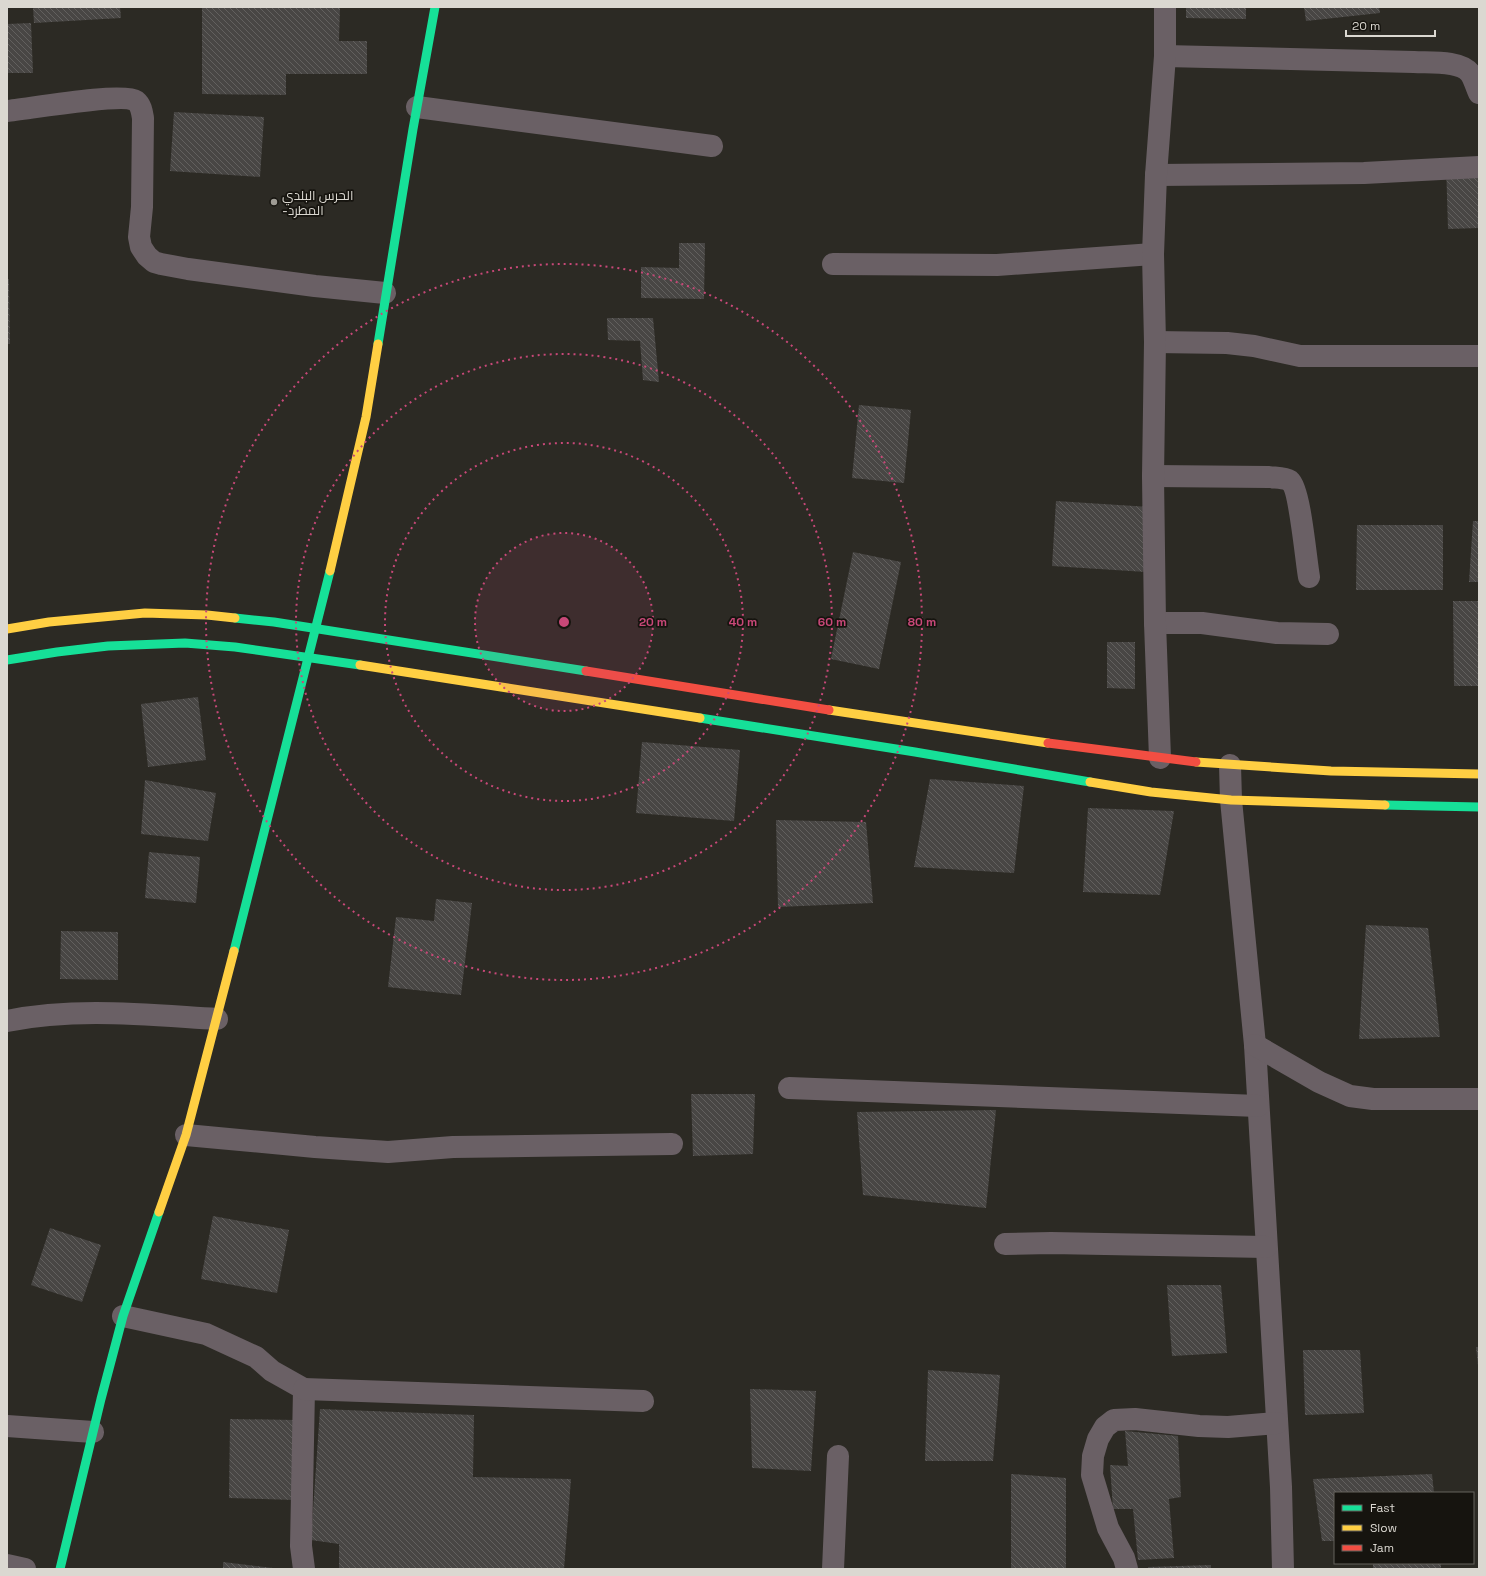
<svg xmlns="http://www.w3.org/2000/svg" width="1486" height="1576" font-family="'Space Grotesk',Cairo,sans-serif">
	<defs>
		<pattern id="building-back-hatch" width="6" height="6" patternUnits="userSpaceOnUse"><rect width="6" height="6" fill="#484644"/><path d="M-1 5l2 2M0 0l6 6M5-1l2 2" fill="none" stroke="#62605e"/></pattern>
	</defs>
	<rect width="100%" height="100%" fill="#2c2a24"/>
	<g fill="url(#building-back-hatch)">
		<polygon points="33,7 120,7 121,18 34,23"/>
		<polygon points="202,7 340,7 339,41 367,41 367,74 286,74 286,95 202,94"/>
		<polygon points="1186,7 1246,7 1246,19 1186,18"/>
		<polygon points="1304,7 1379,7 1380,13 1306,21"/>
		<polygon points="31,23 33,73 7,73 7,24"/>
		<polygon points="174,112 264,117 260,177 170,171"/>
		<polygon points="1479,162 1479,228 1448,229 1446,163"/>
		<polygon points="679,243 705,243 704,299 641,298 641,267 679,268"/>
		<polygon points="7,279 9,279 10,344 7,344"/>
		<polygon points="607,318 653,318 659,382 643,380 640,341 608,340"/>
		<polygon points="859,405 911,410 904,483 852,478"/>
		<polygon points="1056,501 1150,507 1146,572 1052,566"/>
		<polygon points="1473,521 1479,521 1479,582 1469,582"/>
		<polygon points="1357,525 1443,525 1443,590 1356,590"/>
		<polygon points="853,552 901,562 879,669 831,659"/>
		<polygon points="1453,601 1479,601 1479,686 1454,686"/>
		<polygon points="1107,642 1135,642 1135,689 1107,688"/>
		<polygon points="198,697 206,760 148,767 141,704"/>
		<polygon points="642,742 740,750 734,821 636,813"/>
		<polygon points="930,779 1024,786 1014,873 914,867"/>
		<polygon points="145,780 216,793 208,841 141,834"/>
		<polygon points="1088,808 1174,811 1160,895 1083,892"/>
		<polygon points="776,820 866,822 873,903 778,907"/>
		<polygon points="149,852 200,857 196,903 145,898"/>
		<polygon points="436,899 472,903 461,995 388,987 396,917 434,921"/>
		<polygon points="1366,925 1428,928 1440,1037 1359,1039"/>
		<polygon points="61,931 118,932 118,980 60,979"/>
		<polygon points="691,1094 755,1094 753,1154 693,1156"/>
		<polygon points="996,1110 986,1208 863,1195 857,1112"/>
		<polygon points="213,1216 289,1230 277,1293 201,1279"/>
		<polygon points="50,1228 101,1245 82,1302 31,1285"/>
		<polygon points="1167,1285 1221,1285 1227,1353 1172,1356"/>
		<polygon points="1476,1347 1479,1347 1479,1365 1478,1365"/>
		<polygon points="1303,1350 1360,1350 1364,1413 1305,1415"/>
		<polygon points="928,1370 1000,1375 993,1461 925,1461"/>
		<polygon points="750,1389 816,1391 811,1471 752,1468"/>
		<polygon points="320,1409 474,1415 473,1477 571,1479 564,1569 339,1569 339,1544 311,1540"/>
		<polygon points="230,1419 295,1420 294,1500 229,1498"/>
		<polygon points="1125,1431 1178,1436 1181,1497 1169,1499 1174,1558 1138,1560 1133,1509 1113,1509 1110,1465 1128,1466"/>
		<polygon points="1011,1474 1066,1478 1066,1569 1011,1569"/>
		<polygon points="1432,1474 1434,1493 1335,1493 1335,1541 1322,1541 1313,1479"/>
		<polygon points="223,1562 273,1568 273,1569 223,1569"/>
		<rect x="1373" y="1563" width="68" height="6"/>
		<polygon points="1211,1565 1211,1569 1148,1569 1148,1567"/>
	</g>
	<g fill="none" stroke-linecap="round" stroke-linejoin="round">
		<g stroke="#6a6065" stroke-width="22">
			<path d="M 1165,56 L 1414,62 C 1429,63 1460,60 1470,73 C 1474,78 1476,87 1479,93"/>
			<polyline points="417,107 712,146"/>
			<path d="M 7,111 C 28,109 123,92 136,101 C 141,105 142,112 143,118 L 142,207 L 139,237 L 141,247 L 147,256 L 154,262 L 161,264 L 188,269 L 315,286 L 385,293"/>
			<polyline points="1156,175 1364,173 1479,167"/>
			<polyline points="833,264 997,265 1153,254"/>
			<polyline points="1155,342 1227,343 1254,346 1300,356 1479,356"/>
			<path d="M 1153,476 L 1269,477 C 1275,478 1284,477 1290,481 C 1300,489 1306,561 1309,577"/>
			<polyline points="1155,623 1202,623 1277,633 1328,634"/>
			<polyline points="1160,758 1155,623 1153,476 1155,342 1153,254 1156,175 1165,56 1165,7"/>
			<polyline points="1230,765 1231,800 1255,1045 1281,1487 1283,1569"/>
			<path d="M 7,1021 C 76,1007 148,1015 217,1019"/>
			<polyline points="1255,1045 1319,1082 1350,1096 1373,1099 1479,1099"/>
			<polyline points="789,1088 1258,1106"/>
			<polyline points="186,1135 315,1147 388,1152 453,1147 672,1144"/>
			<polyline points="1005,1244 1051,1243 1266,1247"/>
			<polyline points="123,1316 206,1334 256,1357 272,1371 304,1389 301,1546 304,1569"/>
			<polyline points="304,1389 643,1401"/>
			<polyline points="7,1426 93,1432"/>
			<polyline points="7,1565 25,1569"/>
			<polyline points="833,1569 838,1456"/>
			<polyline points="1127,1569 1124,1558 1108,1528 1092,1475 1093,1456 1098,1439 1105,1427 1114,1420 1135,1419 1199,1426 1228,1427 1277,1423"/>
		</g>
		<g stroke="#16e098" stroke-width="9">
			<polyline points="378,344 413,129 435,7"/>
			<polyline points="235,618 274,622 586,671"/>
			<polyline points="7,660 57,652 108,646 185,643 235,647 360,665"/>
			<polyline points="700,718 915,752 1090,782"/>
			<polyline points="1385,805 1479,807"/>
			<polyline points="234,951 330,571"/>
			<polyline points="60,1569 101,1399 123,1316 159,1212"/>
		</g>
		<g stroke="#ffcf43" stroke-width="9">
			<polyline points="330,571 366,417 378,344"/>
			<polyline points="7,629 49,622 145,613 207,615 235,618"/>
			<polyline points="360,665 700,718"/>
			<polyline points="829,710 1048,743"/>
			<polyline points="1196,762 1331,771 1479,774"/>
			<polyline points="1090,782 1151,792 1231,800 1385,805"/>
			<polyline points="159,1212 186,1135 234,951"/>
		</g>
		<g stroke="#f24e42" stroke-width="9">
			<polyline points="586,671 829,710"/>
			<polyline points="1048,743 1196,762"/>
		</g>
	</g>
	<circle cx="564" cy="622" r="89" fill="#c84878" fill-opacity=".12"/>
	<g fill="none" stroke="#c84878" stroke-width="2" stroke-dasharray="2 4">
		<circle cx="564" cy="622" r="89"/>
		<circle cx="564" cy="622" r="179"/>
		<circle cx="564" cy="622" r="268"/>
		<circle cx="564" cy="622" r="358"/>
	</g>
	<circle fill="#9e9b94" stroke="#16140f" stroke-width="1.5" cx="274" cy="202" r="4"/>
	<g text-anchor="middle" stroke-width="3.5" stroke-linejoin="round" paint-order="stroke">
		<g font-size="13" fill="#dbd8d1" stroke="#16140f" text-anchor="start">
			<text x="282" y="200">الحرس البلدي<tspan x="282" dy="15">-المطرد</tspan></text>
		</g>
	</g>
	<circle cx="564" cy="622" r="6" fill="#c84878" stroke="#16140f" stroke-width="2"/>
	<g font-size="12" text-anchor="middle" font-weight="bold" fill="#c84878" stroke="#16140f" stroke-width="3.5" stroke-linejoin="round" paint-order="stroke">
		<text x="653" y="626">20 m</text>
		<text x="743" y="626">40 m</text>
		<text x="832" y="626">60 m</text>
		<text x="922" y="626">80 m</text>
	</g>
	<rect width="1486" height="1576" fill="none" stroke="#dbd8d1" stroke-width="16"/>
	<rect x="1334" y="1492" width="140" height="72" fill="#16140f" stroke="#65625d"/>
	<rect x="1342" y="1505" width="20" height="6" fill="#16e098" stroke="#65625d"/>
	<text x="1370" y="1512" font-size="12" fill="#dbd8d1">Fast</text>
	<rect x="1342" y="1525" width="20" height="6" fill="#ffcf43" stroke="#65625d"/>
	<text x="1370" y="1532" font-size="12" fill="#dbd8d1">Slow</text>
	<rect x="1342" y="1545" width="20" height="6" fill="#f24e42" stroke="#65625d"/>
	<text x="1370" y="1552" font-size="12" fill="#dbd8d1">Jam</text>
	<path d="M1346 30v6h89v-6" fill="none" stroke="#dbd8d1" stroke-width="2"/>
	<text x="1352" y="30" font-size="12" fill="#dbd8d1" stroke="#16140f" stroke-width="3" paint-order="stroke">20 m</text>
</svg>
